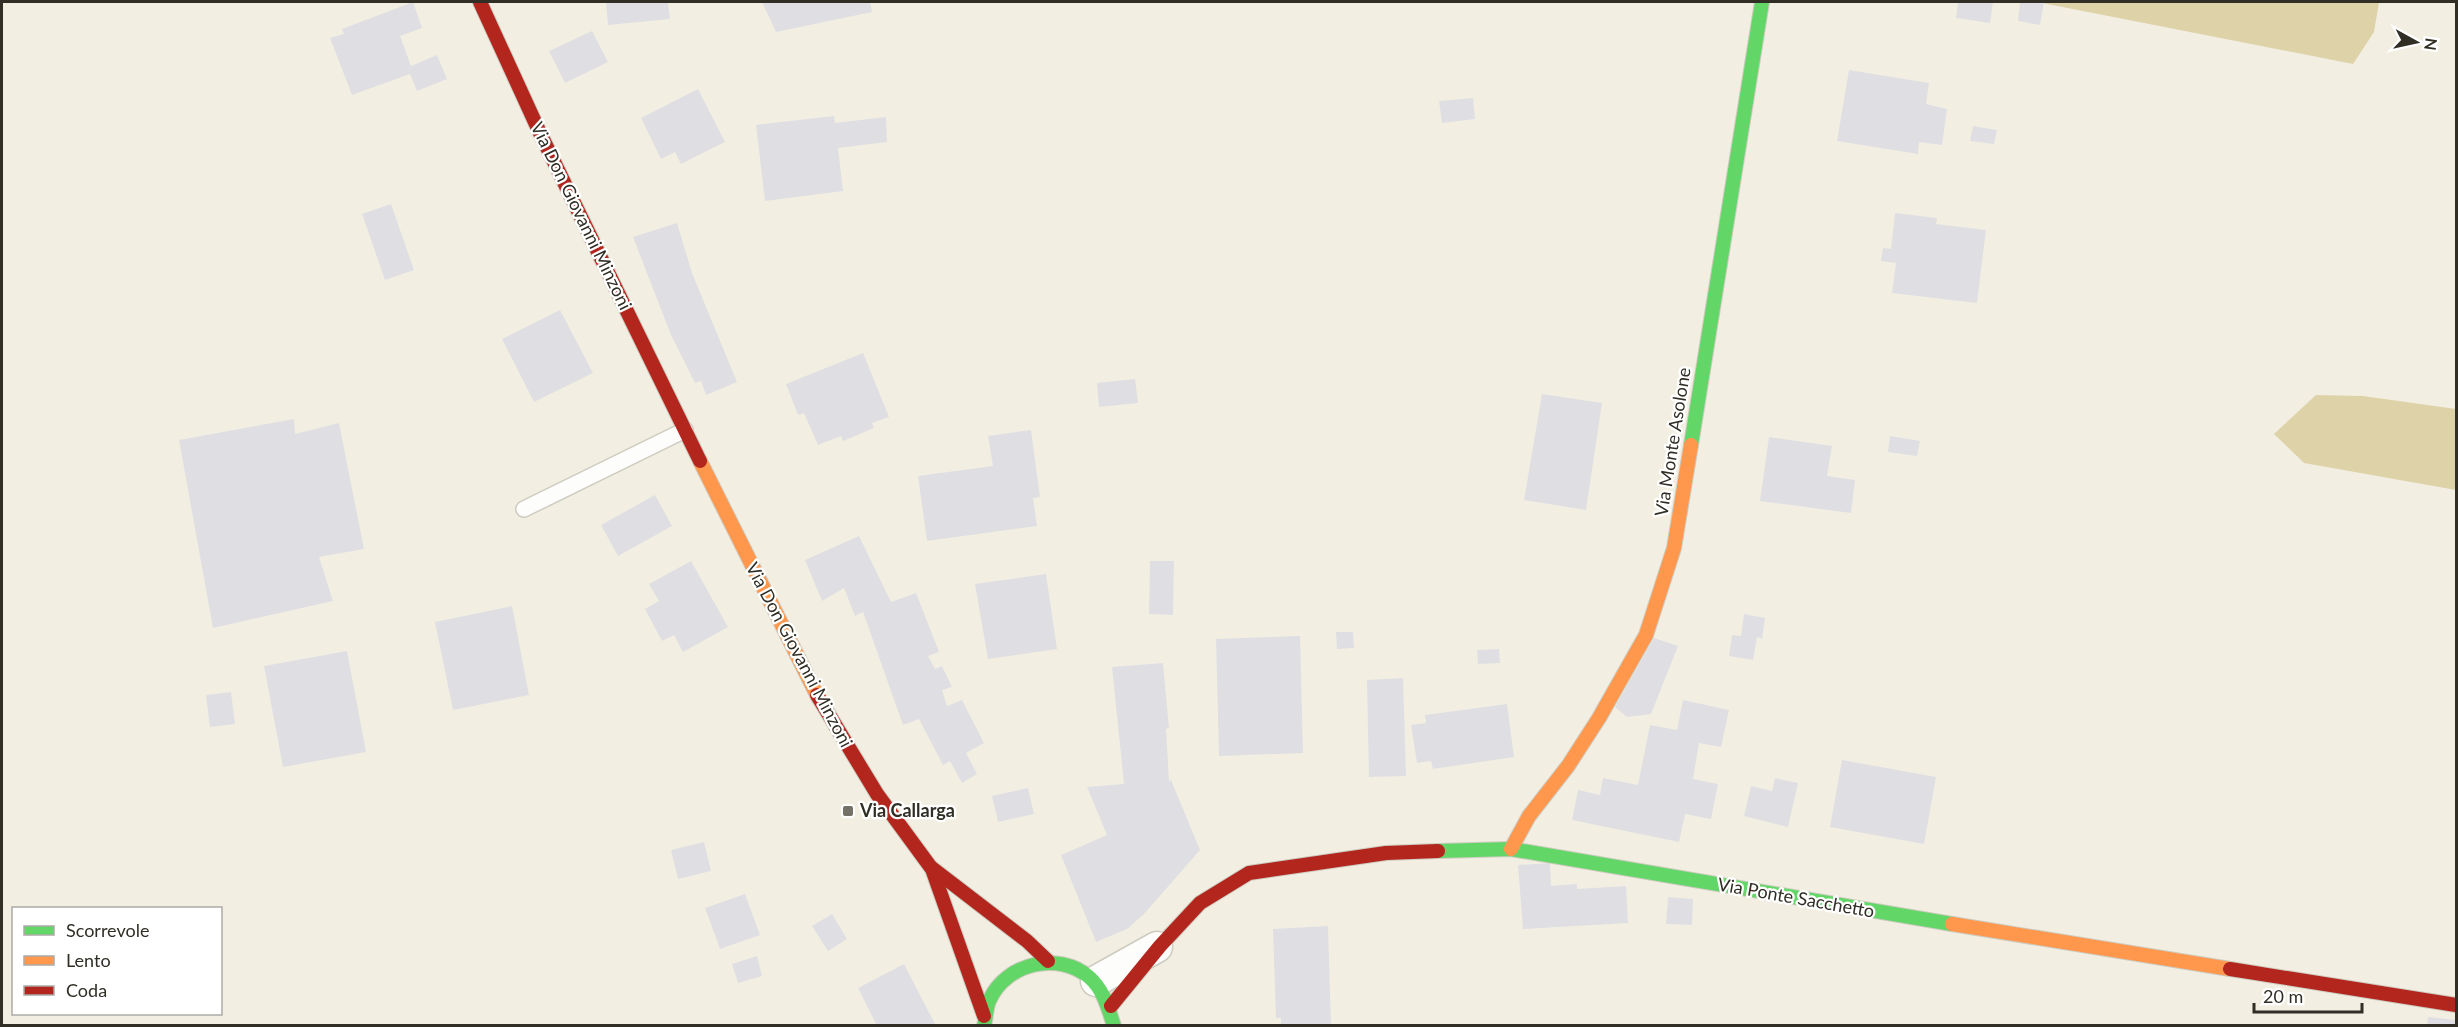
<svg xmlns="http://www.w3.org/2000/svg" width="2458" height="1027" font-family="Lato,sans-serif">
	<rect width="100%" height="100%" fill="#f2efe2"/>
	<g fill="#ded2a8">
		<polygon points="2037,2 2379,2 2374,32 2353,64"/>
		<polygon points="2316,395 2363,396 2456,409 2456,490 2304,463 2274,434"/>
	</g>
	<g fill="#dfdfe3">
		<polygon points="413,2 422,28 400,36 411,66 437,55 447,79 417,91 410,74 352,95 330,38 344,34 342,29"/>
		<polygon points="606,2 668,2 670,19 608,25"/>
		<polygon points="762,2 870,2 872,12 776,32"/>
		<polygon points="1958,2 1993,2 1990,23 1956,18"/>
		<polygon points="2020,2 2044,2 2040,25 2018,21"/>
		<polygon points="592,31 608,62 565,83 549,51"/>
		<polygon points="1849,70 1929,83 1926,104 1947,109 1942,145 1919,142 1918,154 1837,141"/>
		<polygon points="698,89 725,142 681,164 675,152 661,159 641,118"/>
		<polygon points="1473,98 1475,119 1442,123 1439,101"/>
		<polygon points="834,116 835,123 886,117 887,142 838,148 843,191 765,201 756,125"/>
		<polygon points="1973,126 1997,130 1994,144 1970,141"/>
		<polygon points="391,204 414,270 385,280 362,214"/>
		<polygon points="1895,213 1937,218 1936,224 1986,230 1977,303 1892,293 1896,263 1881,261 1883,248 1891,249"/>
		<polygon points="677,223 692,273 737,382 706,395 701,381 695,383 671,335 633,237"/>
		<polygon points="560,310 593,373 534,402 502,339"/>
		<polygon points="863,353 889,417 872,423 874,428 843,441 841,436 818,445 804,413 798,415 786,384"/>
		<polygon points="1135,379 1138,403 1099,407 1097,383"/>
		<polygon points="1542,394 1602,403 1586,510 1524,500"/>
		<polygon points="294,419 295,434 339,423 364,549 319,557 333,601 213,628 179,440"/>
		<polygon points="1031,430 1040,497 1033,498 1037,526 927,541 918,476 993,466 988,436"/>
		<polygon points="1890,436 1920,441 1917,456 1888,452"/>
		<polygon points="1769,437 1832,446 1827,476 1855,480 1851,513 1760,501"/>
		<polygon points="655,495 672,526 618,556 601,525"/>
		<polygon points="859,536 891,602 916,593 939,652 928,656 935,669 942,666 952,687 942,690 947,706 962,700 984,743 966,753 977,774 962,783 950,761 943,765 919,719 903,725 863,612 855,616 844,588 822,601 805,560"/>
		<polygon points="691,561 728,627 683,652 674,635 662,641 645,609 659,601 649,584"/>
		<polygon points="1150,561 1174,561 1173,615 1149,614"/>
		<polygon points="1046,574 1057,649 988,659 975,584"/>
		<polygon points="512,606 529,695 453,710 435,622"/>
		<polygon points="1744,614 1765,618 1762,639 1757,637 1753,660 1729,656 1732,635 1741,636"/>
		<polygon points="1336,632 1353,632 1354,648 1337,649"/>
		<polygon points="1300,636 1303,753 1219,756 1216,639"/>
		<polygon points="1654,638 1678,646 1651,714 1627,717 1615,707"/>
		<polygon points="1499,649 1500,663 1478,664 1477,650"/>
		<polygon points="347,651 366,752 283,767 264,666"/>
		<polygon points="1163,663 1169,728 1166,729 1169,781 1171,780 1200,850 1144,914 1127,929 1096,942 1061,855 1107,835 1087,787 1124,784 1112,667"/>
		<polygon points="1403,678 1406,776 1369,777 1367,680"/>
		<polygon points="231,692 235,724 210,727 206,695"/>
		<polygon points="1683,700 1729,710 1721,747 1699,743 1693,779 1718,784 1711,819 1685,814 1679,842 1572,820 1578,790 1600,795 1603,778 1638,785 1650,725 1677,730"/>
		<polygon points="1507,704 1514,757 1433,769 1431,761 1417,763 1411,725 1426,723 1425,715"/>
		<polygon points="1842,760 1936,777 1924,844 1830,827"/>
		<polygon points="1775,778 1798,783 1788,827 1744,816 1751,786 1772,791"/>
		<polygon points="1028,788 1034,814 998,822 992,796"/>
		<polygon points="704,842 711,871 678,879 671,850"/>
		<polygon points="1550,863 1551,886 1577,884 1577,889 1626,886 1628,923 1523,929 1518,865"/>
		<polygon points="745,894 760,935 720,949 705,908"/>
		<polygon points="1668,897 1693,899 1692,925 1666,924"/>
		<polygon points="832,914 847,939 828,951 812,926"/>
		<polygon points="1328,926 1331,1026 1281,1026 1281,1018 1276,1018 1273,929"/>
		<polygon points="757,956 762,976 738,983 732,964"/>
		<polygon points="904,964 936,1026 877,1026 858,988"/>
		<polygon points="2428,1017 2456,1020 2456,1026 2427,1026"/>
	</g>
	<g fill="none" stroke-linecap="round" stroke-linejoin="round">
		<defs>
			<polyline id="lane" points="524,509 685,430"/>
			<polyline id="street" points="1096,981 1157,947"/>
			<g id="fast">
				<polyline points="1691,445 1762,2"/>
				<polyline points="1438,851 1511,849 1952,924"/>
				<path d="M 984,1026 C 986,1018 986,1006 990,999 C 1007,963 1058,951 1089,977 C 1104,990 1108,1008 1114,1026"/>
			</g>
			<g id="slow">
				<polyline points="700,461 817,695"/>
				<polyline points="1511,849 1529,816 1568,766 1599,718 1646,635 1674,548 1691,445"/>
				<polyline points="1952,924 2230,969"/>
			</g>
			<g id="jam">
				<polyline points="480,2 540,133 700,461"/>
				<polyline points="817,695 877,794 932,869 984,1016"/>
				<polyline points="932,868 1027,941 1048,961"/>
				<polyline points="2230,969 2456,1005"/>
				<polyline points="1111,1006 1160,946 1200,903 1249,873 1386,853 1438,851"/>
			</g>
		</defs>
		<use href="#lane" stroke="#cecbc0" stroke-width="18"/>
		<use href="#street" stroke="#cecbc0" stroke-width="33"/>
		<use href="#fast" stroke="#cecbc0" stroke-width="16"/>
		<use href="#slow" stroke="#cecbc0" stroke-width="16"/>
		<use href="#jam" stroke="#cecbc0" stroke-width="16"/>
		<use href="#lane" stroke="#fdfdfb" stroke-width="15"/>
		<use href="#street" stroke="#fdfdfb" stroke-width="30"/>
		<use href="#fast" stroke="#63d668" stroke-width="14"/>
		<use href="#slow" stroke="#ff974d" stroke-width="14"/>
		<use href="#jam" stroke="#b3261e" stroke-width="14"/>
	</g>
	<rect fill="#747267" stroke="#fff" stroke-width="2" x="842" y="805" width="12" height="12" rx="3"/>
	<g text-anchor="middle" stroke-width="4.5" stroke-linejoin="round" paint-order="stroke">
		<g font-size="18" fill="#302e25" stroke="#fff">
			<text transform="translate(581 216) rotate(64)" y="6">Via Don Giovanni Minzoni</text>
			<text transform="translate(1673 442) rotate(-81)" y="6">Via Monte Asolone</text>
			<text transform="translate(799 655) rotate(62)" y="6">Via Don Giovanni Minzoni</text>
			<text transform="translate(1796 898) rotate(10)" y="6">Via Ponte Sacchetto</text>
		</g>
		<g font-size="18" font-weight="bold" fill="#302e25" stroke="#fff" text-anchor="start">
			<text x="860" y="817">Via Callarga</text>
		</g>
	</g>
	<rect width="2458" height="1027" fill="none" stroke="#302e25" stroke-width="6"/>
	<rect x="12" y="907" width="210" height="108" fill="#ffffff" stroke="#acaba8" stroke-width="1.5"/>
	<rect x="24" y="926" width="30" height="9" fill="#63d668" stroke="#acaba8" stroke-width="1.5"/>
	<text x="66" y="937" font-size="18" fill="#302e25">Scorrevole</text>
	<rect x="24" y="956" width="30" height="9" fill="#ff974d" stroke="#acaba8" stroke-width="1.5"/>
	<text x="66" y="967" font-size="18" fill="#302e25">Lento</text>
	<rect x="24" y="986" width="30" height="9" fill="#b3261e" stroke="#acaba8" stroke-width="1.5"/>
	<text x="66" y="997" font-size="18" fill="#302e25">Coda</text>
	<g transform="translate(2416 42) rotate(98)" stroke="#ffffff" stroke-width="4.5" paint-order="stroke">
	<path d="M0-4.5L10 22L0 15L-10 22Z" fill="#302e25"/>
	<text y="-9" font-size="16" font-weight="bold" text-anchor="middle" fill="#302e25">N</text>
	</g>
	<path d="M2254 1003v9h108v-9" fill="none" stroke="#302e25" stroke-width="3"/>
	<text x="2263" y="1003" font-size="18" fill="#302e25" stroke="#ffffff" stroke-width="4.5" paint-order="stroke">20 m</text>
</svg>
